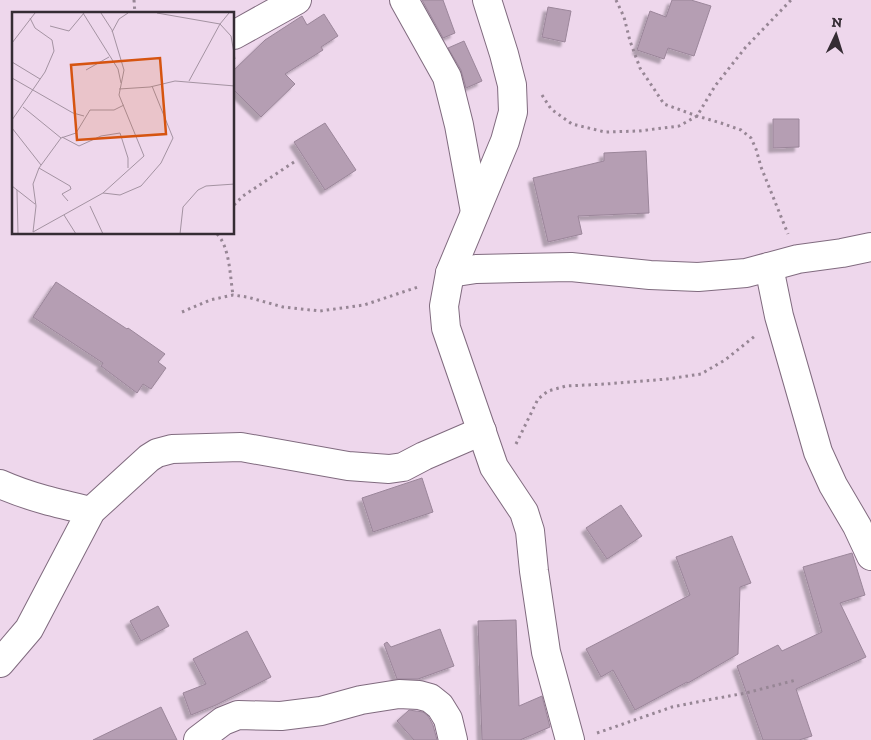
<svg xmlns="http://www.w3.org/2000/svg" width="871" height="740" font-family="'Zilla Slab',serif">
	<defs>
		<filter id="shadow"><feDropShadow dx="-4.5" dy="4.5" stdDeviation="1" flood-color="#0004"/></filter>
	</defs>
	<rect width="100%" height="100%" fill="#eed7ec"/>
	<g fill="#b59eb3" stroke="#9b869a" filter="url(#shadow)">
		<polygon points="422,0 443,0 455,33 443,38"/>
		<polygon points="672,0 691,0 711,6 694,56 668,48 664,59 637,50 650,11 666,17"/>
		<polygon points="548,7 571,11 565,42 542,37"/>
		<polygon points="324,14 338,36 321,47 323,50 285,74 295,84 261,117 234,90 234,70 265,40 302,16 307,25"/>
		<polygon points="464,41 482,81 466,88 461,70 448,48"/>
		<polygon points="773,119 799,119 799,147 773,148"/>
		<polygon points="325,123 356,170 325,190 294,142"/>
		<polygon points="646,151 649,213 578,216 582,234 548,242 533,178 604,161 604,153"/>
		<polygon points="56,282 127,329 128,328 165,354 158,362 166,368 151,389 143,384 137,393 101,366 103,363 33,317"/>
		<polygon points="422,478 433,512 373,532 362,498"/>
		<polygon points="621,505 642,536 607,559 586,528"/>
		<polygon points="732,536 751,583 740,587 738,654 688,683 687,682 635,710 613,670 601,677 586,649 690,595 676,557"/>
		<polygon points="852,553 865,595 840,603 866,657 796,689 812,736 799,740 763,740 737,666 778,645 782,651 822,632 803,567"/>
		<polygon points="158,606 169,626 141,641 130,621"/>
		<polygon points="516,620 519,706 542,696 550,727 520,740 482,740 478,621"/>
		<polygon points="440,629 454,666 418,679 397,679 384,644 387,642 391,647"/>
		<polygon points="247,631 271,677 216,705 191,715 183,693 206,684 193,659"/>
		<polygon points="161,707 177,740 93,740"/>
		<polygon points="409,710 423,712 428,716 433,725 437,740 414,740 397,721"/>
	</g>
	<g fill="none" stroke-linecap="round" stroke-linejoin="round">
		<defs>
			<g id="minor">
				<polyline points="404,0 447,77 459,125 475,212"/>
				<polyline points="487,0 504,54 512,85 513,112 505,141 450,273 444,306 446,328 494,467 524,512 530,531 534,571 546,652 570,740"/>
				<polyline points="234,35 297,0"/>
				<polyline points="769,267 779,316 818,452 833,485 857,526 871,556"/>
				<polyline points="450,273 476,269 571,267 650,275 698,277 746,273 798,259 842,253 871,247"/>
				<path d="M 0,484 C 29,497 60,504 91,511"/>
				<polyline points="0,663 29,629 91,511 149,458 157,453 172,449 241,447 348,466 389,469 403,467 424,456 482,431"/>
				<polyline points="198,740 223,721 238,715 281,716 321,711 361,700 399,694 419,695 430,698 440,706 448,719 453,740"/>
			</g>
		</defs>
		<use href="#minor" stroke="#806b7f" stroke-width="30"/>
		<g stroke="#978695" stroke-width="3" stroke-dasharray="2.5 4" stroke-linecap="butt">
			<polyline points="134,0 135,14"/>
			<polyline points="616,0 624,17 630,41 640,68 664,104 697,116 721,123 741,130 751,138 756,149 761,167 788,234"/>
			<polyline points="542,95 551,109 572,124 605,132 639,131 679,126 697,116 715,86 745,48 791,0"/>
			<polyline points="234,205 243,196 297,160"/>
			<path d="M 217,234 C 230,247 230,277 233,295"/>
			<polyline points="182,312 210,300 233,295 247,297 283,307 320,311 364,305 418,287"/>
			<polyline points="516,444 538,399 548,391 566,386 606,384 667,379 701,374 725,360 755,336"/>
			<polyline points="597,733 672,707 707,700 746,693 796,680"/>
		</g>
		<use href="#minor" stroke="#fff" stroke-width="28"/>
	</g>
	<g transform="translate(12 12)">
		<rect width="222" height="222" fill="#eed7ec"/>
		<path fill="none" stroke="#a493a2" stroke-width="1" d="M 71,1 L 106,57 L 109,71M 145,1 L 208,12 L 219,24 L 223,47M 38,14 L 57,19 L 72,1M 100,20 L 107,7 L 116,1M 0,31 L 23,1M 0,50 L 28,67M 74,58 L 97,45M 0,66 L 61,101 L 72,104M 177,69 L 208,12 L 217,1M 107,77 L 138,75 L 163,69 L 223,74M 11,95 L 49,126M 0,108 L 33,60 L 42,39 L 40,28 L 23,16 L 18,6M 0,116 L 29,153M 50,125 L 67,134 L 89,124 L 108,121 L 116,146 L 116,156M 27,156 L 58,174 L 59,177 L 50,182 L 56,189M 0,174 L 23,192M 5,178 L 6,222M 91,181 L 108,183 L 129,174 L 149,151 L 161,126 L 140,74M 78,194 L 91,222M 52,203 L 64,222M 21,220 L 91,181 L 132,144 L 107,83 L 112,58 L 100,18 L 89,1M 21,220 L 24,194 L 21,172 L 27,156 L 49,126 L 64,121 L 78,98 L 102,98 L 112,93M 168,222 L 171,195 L 186,178 L 194,174 L 223,172"/>
		<path fill="#d65410" fill-opacity="0.15" stroke="#d65410" stroke-width="2.5" d="M 148,46 L 154,122 L 65,128 L 59,53 Z"/>
		<rect width="222" height="222" fill="none" stroke="#352c34" stroke-width="2.5"/>
	</g>
	<g transform="translate(836 35) rotate(4)" stroke="#eed7ec" stroke-width="4" paint-order="stroke">
	<path d="M0-4L9 19L0 12L-9 19Z" fill="#352c34"/>
	<text y="-8" font-size="14" font-weight="bold" text-anchor="middle" fill="#352c34">N</text>
	</g>
</svg>
